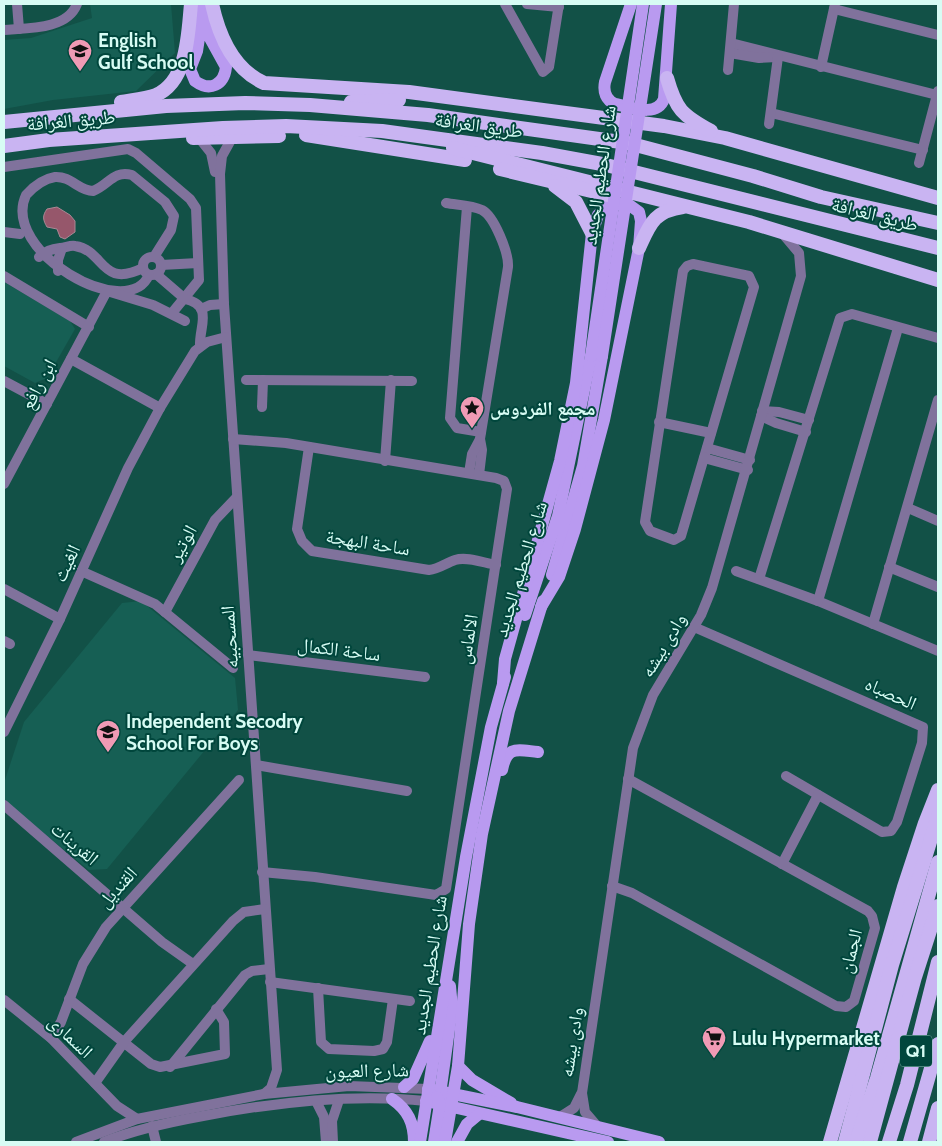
<svg xmlns="http://www.w3.org/2000/svg" width="942" height="1146" font-family="Cabin,'Noto Naskh Arabic',sans-serif">
	<rect width="100%" height="100%" fill="#125147"/>
	<g fill="#165f54">
		<polygon points="90,4 171,4 175,53 136,91 53,100 4,109 4,40 31,38 92,18"/>
		<polygon points="4,282 70,321 75,329 47,378 35,383 4,366"/>
		<polygon points="141,601 235,678 238,710 107,869 89,870 4,801 4,783 24,722 122,603"/>
	</g>
	<path fill="#96576b" stroke="#aa8894" d="M 57,207 L 70,215 L 75,221 L 75,232 L 65,239 L 60,237 L 57,229 L 47,227 C 43,220 42,216 47,209 Z"/>
	<g fill="none" stroke-linecap="round" stroke-linejoin="round">
		<g stroke="#80729c" stroke-width="10">
			<polyline points="17,4 19,29"/>
			<polyline points="505,4 543,72 549,67 559,4"/>
			<polyline points="527,4 559,7"/>
			<polyline points="834,9 938,35"/>
			<path d="M 4,30 C 27,28 67,30 77,4"/>
			<polyline points="731,43 937,95"/>
			<polyline points="730,53 759,58 777,57"/>
			<polyline points="821,67 835,4"/>
			<polyline points="728,70 734,4"/>
			<polyline points="771,113 923,150"/>
			<polyline points="769,124 778,57"/>
			<polyline points="199,138 211,153 215,172"/>
			<polyline points="232,138 222,156 220,174 224,304 277,1070 271,1088 264,1094"/>
			<polyline points="919,163 938,91"/>
			<polyline points="4,167 128,149 136,153 190,199 196,208 199,280 172,313"/>
			<path d="M 446,203 C 457,205 471,205 482,210 C 494,216 509,253 508,267 L 480,439 L 482,450 L 479,475"/>
			<polyline points="467,207 450,418 457,428 481,432"/>
			<polyline points="4,232 20,234"/>
			<circle cx="152" cy="266" r="9"/>
			<path d="M 39,257 C 46,251 51,249 60,248 C 65,248 70,245 75,246 C 105,250 100,289 143,268"/>
			<polygon points="693,264 749,276 754,287 681,536 674,540 650,531 645,522 683,271 687,266"/>
			<polyline points="161,265 198,263"/>
			<polyline points="58,271 58,260 62,248"/>
			<path d="M 156,274 L 185,299 C 214,306 199,326 200,346"/>
			<path d="M 149,275 C 127,324 0,251 26,195 C 34,186 43,179 55,177 C 71,176 79,191 93,191 C 109,185 113,170 132,175 L 165,202 L 174,216 L 171,230 L 154,257"/>
			<polyline points="4,276 89,327"/>
			<polyline points="201,309 210,305 224,304"/>
			<polyline points="71,359 160,408"/>
			<polyline points="246,380 412,381"/>
			<polyline points="4,381 47,404"/>
			<polyline points="262,407 263,380"/>
			<polyline points="762,411 779,412 809,420"/>
			<polyline points="761,416 776,423 806,432"/>
			<polyline points="659,422 711,433"/>
			<polyline points="233,439 286,443 496,478 504,481 507,489 446,889 436,895 315,877 262,872"/>
			<path d="M 309,447 L 297,529 L 302,541 L 312,551 L 429,570 C 439,569 446,563 455,560 C 467,556 484,563 496,565"/>
			<polyline points="707,448 750,460"/>
			<polyline points="704,458 748,470"/>
			<polyline points="385,461 391,380"/>
			<polyline points="469,473 472,454 480,439"/>
			<polyline points="4,484 107,291 153,305 185,321"/>
			<polyline points="908,508 938,521"/>
			<polyline points="889,567 938,587"/>
			<polyline points="81,571 155,604 233,668"/>
			<polyline points="736,571 818,601 938,651"/>
			<polyline points="759,579 840,318 852,314 938,338"/>
			<polyline points="4,589 60,619"/>
			<polyline points="818,601 898,328"/>
			<polyline points="165,612 215,520 237,497"/>
			<polyline points="873,624 938,400"/>
			<polyline points="694,627 923,727 922,743 897,822 891,831 882,832 786,776"/>
			<polyline points="4,641 10,644"/>
			<polyline points="248,655 425,677"/>
			<polyline points="4,732 60,619 128,468 160,408 195,351 207,342 226,337"/>
			<polyline points="256,765 407,791"/>
			<polyline points="4,805 162,942 193,964"/>
			<polyline points="782,864 818,795"/>
			<polyline points="612,886 632,893 836,1006 846,1007 854,1001 875,928 872,916 868,911 628,779"/>
			<polyline points="270,982 410,1001"/>
			<polyline points="318,988 321,1042 329,1049 374,1051 383,1049 387,1042 393,999"/>
			<polyline points="69,999 151,1064 160,1067 225,1054 224,1022 216,1009"/>
			<polyline points="4,1000 51,1038 117,1106 137,1119"/>
			<polyline points="51,1038 61,1022 83,964 106,927 239,780"/>
			<polyline points="170,1067 245,975 252,971 269,969"/>
			<polyline points="95,1083 124,1042 233,921 244,912 265,909"/>
			<polyline points="316,1101 324,1117 326,1142"/>
			<polyline points="560,1117 574,1108 581,1094"/>
			<polyline points="152,1126 156,1142"/>
			<polyline points="597,1126 585,1112 582,1093 633,748 653,695 701,615 712,588 801,276 799,253 783,234"/>
			<polyline points="76,1142 137,1119 264,1094 349,1086 428,1089"/>
			<path d="M 104,1142 C 136,1129 170,1122 203,1116 C 276,1102 352,1093 426,1101"/>
			<polyline points="333,1142 332,1121 339,1100"/>
		</g>
		<g stroke="#b99af0" stroke-width="12">
			<path d="M 196,4 L 199,38 L 197,51 L 190,69 L 195,81 C 210,92 224,85 226,67 L 210,38 L 207,4"/>
			<path d="M 631,4 L 605,82 C 603,92 606,100 615,104 C 630,107 657,118 664,99 L 671,4"/>
			<polyline points="552,575 583,466 602,356"/>
			<polyline points="525,615 558,516 591,356"/>
			<polyline points="503,683 505,659 560,461 576,383 592,233 598,215 609,204 628,204 639,212 641,221 639,248 604,420 575,529 559,577 541,607"/>
			<path d="M 502,770 C 507,745 517,750 538,752"/>
			<polyline points="458,1066 472,1080 511,1103"/>
			<polyline points="404,1087 413,1079 430,1041"/>
			<polyline points="428,1089 517,1107 659,1142"/>
			<polyline points="444,1097 441,1087 452,1008 450,986"/>
			<path d="M 392,1099 C 408,1110 414,1123 414,1142"/>
			<polyline points="426,1101 608,1142"/>
			<polyline points="420,1142 466,857 491,727 505,677"/>
			<polyline points="434,1142 440,1104 437,1097"/>
			<polyline points="445,1142 458,1066 469,924 482,834 509,711 543,601"/>
			<polyline points="457,1142 467,1124 479,1114"/>
		</g>
		<g stroke="#c9b4f2" stroke-width="14">
			<path d="M 212,4 C 219,36 233,69 264,83 L 409,92 L 664,126 L 725,138 L 938,198"/>
			<path d="M 667,78 C 676,110 682,115 711,131"/>
			<path d="M 121,102 C 132,100 145,99 156,95 C 188,81 188,33 191,4"/>
			<polyline points="351,102 399,100"/>
			<polyline points="4,122 166,106 245,103 310,105 428,115 628,143 753,176 821,197 938,223"/>
			<polyline points="306,135 465,160"/>
			<polyline points="193,138 279,136"/>
			<polyline points="4,146 49,140 223,128 286,126 382,131 542,153 602,164 938,248"/>
			<polyline points="453,148 749,222 938,280"/>
			<polyline points="500,169 608,195"/>
			<polyline points="555,186 576,202 592,233"/>
			<path d="M 639,248 C 650,224 654,211 683,207"/>
			<polyline points="830,1142 904,887 925,823 938,790"/>
			<polyline points="845,1142 892,965 938,816"/>
			<polyline points="856,1142 877,1078 938,862"/>
			<polyline points="870,1142 915,977 938,906"/>
			<polyline points="889,1142 907,1085 938,962"/>
			<polyline points="910,1142 938,1044"/>
			<polyline points="929,1142 938,1108"/>
		</g>
		<g stroke="#b99af0" stroke-width="12">
			<polyline points="591,356 643,4"/>
			<polyline points="602,356 656,4"/>
		</g>
	</g>
	<defs>
		<symbol id="school-pin" viewBox="-11 -11 22 30"><path d="M0 17L-7.5 6A9.5 9.5 0 1 1 7.5 6Z" fill="#f09ab5" stroke="#00463c"/><path d="M0-5L7-2L0 1L-7-2ZM-4 1L0 2.5L4 1V4Q0 6-4 4Z" fill="#111"/></symbol>
		<symbol id="sight-pin" viewBox="-11 -11 22 30"><path d="M0 17L-7.5 6A9.5 9.5 0 1 1 7.5 6Z" fill="#f09ab5" stroke="#00463c"/><path d="M0-6L1.8-2.2L6-1.7L2.9 1.2L3.7 5.4L0 3.3L-3.7 5.4L-2.9 1.2L-6-1.7L-1.8-2.2Z" fill="#111"/></symbol>
		<symbol id="supermarket-pin" viewBox="-11 -11 22 30"><path d="M0 17L-7.5 6A9.5 9.5 0 1 1 7.5 6Z" fill="#f09ab5" stroke="#00463c"/><path d="M-6-5.5h2.5l.6 2H6L4.5 2H-2.5L-4.4-4H-6ZM-1.5 3.2a1.3 1.3 0 1 0 .1 0ZM3 3.2a1.3 1.3 0 1 0 .1 0Z" fill="#111"/></symbol>
	</defs>
	<g fill-rule="evenodd">
		<use href="#school-pin" x="66" y="37" width="28" height="38"/>
		<use href="#sight-pin" x="458" y="394" width="28" height="38"/>
		<use href="#school-pin" x="94" y="718" width="28" height="38"/>
		<use href="#supermarket-pin" x="700" y="1024" width="28" height="38"/>
	</g>
	<g text-anchor="middle" stroke-width="4" stroke-linejoin="round" paint-order="stroke">
		<rect fill="#00463c" stroke="#96c5bd" stroke-width="1" x="900" y="1035.5" width="32" height="31" rx="4"/>
		<g font-size="18" font-weight="bold" fill="#d7fcf4">
			<text x="916" y="1057">Q1</text>
		</g>
		<g font-size="19" font-weight="bold" fill="#d7fcf4" stroke="#00463c" text-anchor="start">
			<text x="98" y="47">English<tspan x="98" dy="22">Gulf School</tspan></text>
			<text x="490" y="415">مجمع الفردوس</text>
			<text x="126" y="728">Independent Secodry<tspan x="126" dy="22">School For Boys</tspan></text>
			<text x="732" y="1045">Lulu Hypermarket</text>
		</g>
		<g font-size="19" fill="#d7fcf4" stroke="#00463c">
			<text transform="translate(71 120) rotate(-5)" y="7">طريق الغرافة</text>
			<text transform="translate(479 125) rotate(8)" y="7">طريق الغرافة</text>
			<text transform="translate(599 175) rotate(-82)" y="7">شارع الحطيم الجديد</text>
			<text transform="translate(875 214) rotate(14)" y="7">طريق الغرافة</text>
			<text transform="translate(38 384) rotate(-62)" y="7">ابن رافع</text>
			<text transform="translate(368 542) rotate(9)" y="7">ساحة البهجة</text>
			<text transform="translate(182 543) rotate(-61)" y="7">الوتير</text>
			<text transform="translate(66 563) rotate(-65)" y="7">الغيث</text>
			<text transform="translate(520 569) rotate(-73)" y="7">شارع الحطيم الجديد</text>
			<text transform="translate(229 637) rotate(-94)" y="7">المسحبيه</text>
			<text transform="translate(467 639) rotate(-81)" y="7">الالماس</text>
			<text transform="translate(663 645) rotate(-59)" y="7">وادى بيشه</text>
			<text transform="translate(339 649) rotate(7)" y="7">ساحة الكمال</text>
			<text transform="translate(891 693) rotate(24)" y="7">الحصباه</text>
			<text transform="translate(75 843) rotate(40)" y="7">القرينات</text>
			<text transform="translate(117 887) rotate(-48)" y="7">القنديل</text>
			<text transform="translate(850 951) rotate(-76)" y="7">الجمان</text>
			<text transform="translate(429 965) rotate(-81)" y="7">شارع الحطيم الجديد</text>
			<text transform="translate(71 1036) rotate(44)" y="7">السمارى</text>
			<text transform="translate(571 1042) rotate(-81)" y="7">وادى بيشه</text>
			<text transform="translate(367 1070) rotate(-1)" y="7">شارع العيون</text>
		</g>
	</g>
	<rect width="942" height="1146" fill="none" stroke="#d7fcf4" stroke-width="10"/>
</svg>
